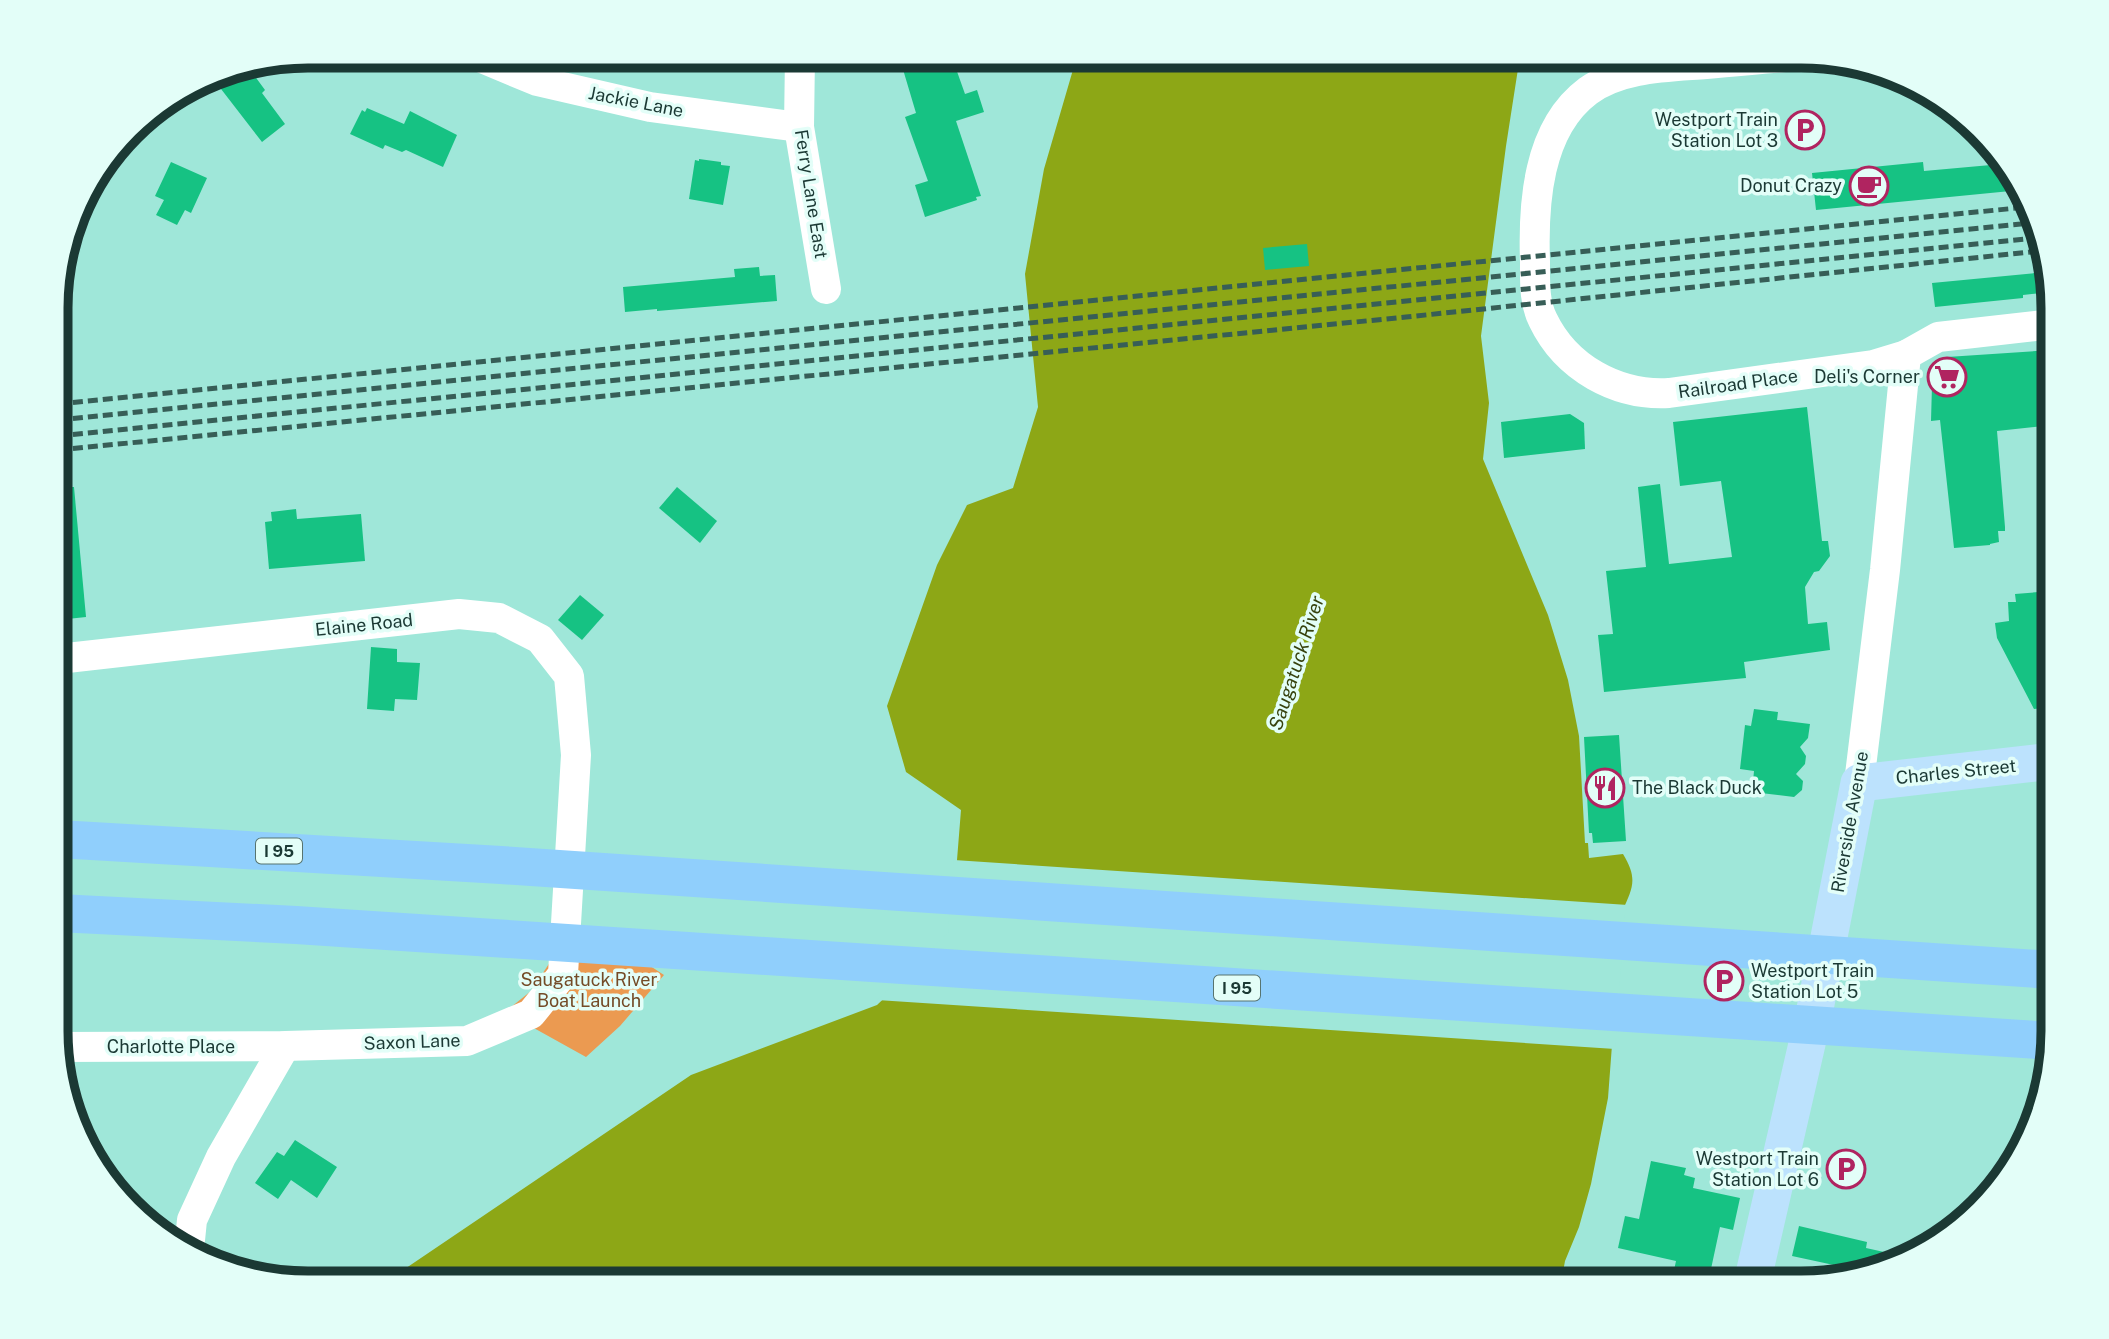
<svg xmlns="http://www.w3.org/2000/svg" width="2109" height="1339" font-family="'Public Sans',sans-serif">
	<rect width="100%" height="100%" fill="#9fe7d9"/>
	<polygon fill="#eb9a51" points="562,944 641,960 664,975 620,1026 586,1057 505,1012 531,991"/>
	<path fill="#8da716" d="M 1077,56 L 1520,56 L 1506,146 L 1481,336 L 1489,403 L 1483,459 L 1548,615 L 1568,680 L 1579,736 L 1585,843 L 1588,843 L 1589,858 L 1623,854 C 1638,879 1633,887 1622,912 L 1608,1098 L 1591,1184 L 1579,1227 L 1565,1261 L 1561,1283 L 384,1283 L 691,1075 L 877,1005 L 951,935 L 961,810 L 906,772 L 887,706 L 937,565 L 967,505 L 1013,488 L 1038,407 L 1025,274 L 1044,169 Z"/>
	<polygon fill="#9fe7d9" points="954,860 1628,905 1625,912 1615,1049 877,1000 948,933"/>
	<g fill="#16c283">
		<polygon points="899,56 935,56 938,66 954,63 965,94 977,90 984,112 956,121 981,196 976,197 977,200 925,217 915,185 928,181 905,117 916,113"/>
		<polygon points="249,68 265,90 262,93 285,124 262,142 211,76"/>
		<polygon points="367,108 404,124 410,111 457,135 443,167 406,150 402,152 385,145 383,149 350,134 362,110 365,112"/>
		<polygon points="699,159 721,162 721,165 730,166 723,205 689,199 695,160 699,161"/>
		<polygon points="171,162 207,178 191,213 185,210 177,225 156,215 164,200 155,196"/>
		<polygon points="1923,162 1924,171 2002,164 2019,182 2021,190 1816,210 1812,173"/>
		<polygon points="1307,244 1309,266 1265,270 1263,248"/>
		<polygon points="759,267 760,276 775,275 777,301 657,311 657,309 625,312 623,287 735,277 734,269"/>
		<polygon points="2046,272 2052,292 2023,295 2023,298 1935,307 1932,283"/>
		<polygon points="2052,350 2052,425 1997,431 2005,527 2005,531 1998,531 1999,542 1990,544 1990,545 1954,548 1940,420 1931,421 1932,385 1938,367 1947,357"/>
		<polygon points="1807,407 1822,541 1828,541 1830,556 1819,571 1814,572 1805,587 1808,624 1827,622 1830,650 1744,662 1746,678 1604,692 1598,635 1613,634 1606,571 1646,567 1638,487 1660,484 1669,564 1732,557 1721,481 1680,486 1673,422"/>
		<polygon points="1570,414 1584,423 1585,449 1504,458 1501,422"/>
		<polygon points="58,487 74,487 86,617 58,620"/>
		<polygon points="677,487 717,521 700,543 659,508"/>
		<polygon points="296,509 297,519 361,514 365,561 269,569 265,522 272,521 271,512"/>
		<polygon points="2052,591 2052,707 2034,709 1997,638 1995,623 2009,621 2008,602 2016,602 2015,594"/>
		<polygon points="580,595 604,615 582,640 558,620"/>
		<polygon points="371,647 397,649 397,662 420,663 417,700 395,699 394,711 367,709"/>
		<polygon points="1754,709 1778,712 1777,720 1810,724 1808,738 1800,747 1806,756 1805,764 1796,774 1803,781 1802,790 1794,797 1752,792 1754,771 1740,769 1745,725 1751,726"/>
		<polygon points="1619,735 1626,841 1593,843 1592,833 1589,833 1584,737"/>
		<polygon points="295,1140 337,1167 317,1198 291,1180 278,1199 255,1183 277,1152 284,1156"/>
		<polygon points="1651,1161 1686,1168 1684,1175 1695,1178 1693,1188 1740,1198 1733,1230 1720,1227 1708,1283 1673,1275 1676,1261 1618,1248 1625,1216 1639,1219"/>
		<polygon points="1799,1226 1867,1242 1866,1248 1902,1256 1857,1270 1792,1256"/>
	</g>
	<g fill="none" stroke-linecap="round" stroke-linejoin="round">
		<g stroke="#fff" stroke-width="30">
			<polyline points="477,56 537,81 650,107 799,127"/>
			<polyline points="800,56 799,127 826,289"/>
			<path d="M 1796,56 C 1766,59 1736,61 1706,64 C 1667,67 1621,67 1588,91 C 1537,129 1533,205 1535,262 C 1535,281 1534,303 1543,320 C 1566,368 1617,396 1669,393 L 1873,365 L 1906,355 L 1938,337 L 2052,324"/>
			<polyline points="58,659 459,614 499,618 540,639 569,676 576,755 563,974 531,1014 467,1041 285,1046 58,1047"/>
			<polyline points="1859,783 1885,570 1906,355"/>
			<polyline points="189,1250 192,1220 221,1157 285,1046"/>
		</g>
		<polyline stroke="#bce2fd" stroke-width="37" points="1752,1283 1815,1009 1859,783 2052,761"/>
		<g stroke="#90cffc" stroke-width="38">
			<polyline points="58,839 501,865 2052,970"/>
			<polyline points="58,913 296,925 2052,1041"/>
		</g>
		<g stroke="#375e57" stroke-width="5" stroke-dasharray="10 5" stroke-linecap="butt">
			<polyline points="58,404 2027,207"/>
			<polyline points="58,420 2031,223"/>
			<polyline points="58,436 2036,238"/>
			<polyline points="58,450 1406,317 2040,251"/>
		</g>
	</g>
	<defs>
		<symbol id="parking-ring" viewBox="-11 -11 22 22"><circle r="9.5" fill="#e3fef8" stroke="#b02460" stroke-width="1.5"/><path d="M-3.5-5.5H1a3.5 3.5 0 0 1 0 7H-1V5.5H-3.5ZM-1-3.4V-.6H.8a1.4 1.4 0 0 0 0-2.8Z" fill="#b02460"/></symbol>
		<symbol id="cafe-ring" viewBox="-11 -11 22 22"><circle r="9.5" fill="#e3fef8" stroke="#b02460" stroke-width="1.5"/><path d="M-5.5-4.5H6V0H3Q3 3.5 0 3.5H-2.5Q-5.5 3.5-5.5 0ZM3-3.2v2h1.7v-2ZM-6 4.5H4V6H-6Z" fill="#b02460"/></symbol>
		<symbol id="supermarket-ring" viewBox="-11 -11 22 22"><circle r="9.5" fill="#e3fef8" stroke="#b02460" stroke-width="1.5"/><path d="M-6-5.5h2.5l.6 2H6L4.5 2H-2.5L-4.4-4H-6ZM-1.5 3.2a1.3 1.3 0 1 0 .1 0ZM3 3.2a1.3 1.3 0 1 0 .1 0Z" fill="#b02460"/></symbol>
		<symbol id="restaurant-ring" viewBox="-11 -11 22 22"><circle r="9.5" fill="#e3fef8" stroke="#b02460" stroke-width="1.5"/><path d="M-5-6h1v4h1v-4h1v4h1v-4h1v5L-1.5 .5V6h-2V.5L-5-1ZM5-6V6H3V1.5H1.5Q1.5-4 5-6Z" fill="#b02460"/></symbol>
	</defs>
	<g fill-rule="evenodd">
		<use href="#parking-ring" x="1783" y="108" width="44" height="44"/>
		<use href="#cafe-ring" x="1847" y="164" width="44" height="44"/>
		<use href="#supermarket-ring" x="1925" y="355" width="44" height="44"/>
		<use href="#restaurant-ring" x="1583" y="766" width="44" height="44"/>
		<use href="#parking-ring" x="1702" y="959" width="44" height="44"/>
		<use href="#parking-ring" x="1824" y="1147" width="44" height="44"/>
	</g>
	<g text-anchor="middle" stroke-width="7" stroke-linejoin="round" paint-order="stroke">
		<g fill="#e3fef8" stroke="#57746f" stroke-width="2">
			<rect x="256" y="838.5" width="46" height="25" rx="5"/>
			<rect x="1214" y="975.5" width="46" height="25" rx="5"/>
		</g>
		<g font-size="16" font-weight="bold" fill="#1b3934">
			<text x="279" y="857">I 95</text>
			<text x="1237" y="994">I 95</text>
		</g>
		<g font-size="18" fill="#1b3934" stroke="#e3fef8">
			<text transform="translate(636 102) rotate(11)" y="6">Jackie Lane</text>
			<text transform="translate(811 194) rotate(81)" y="6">Ferry Lane East</text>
			<text transform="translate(1738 384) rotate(-8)" y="6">Railroad Place</text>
			<text transform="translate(364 625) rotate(-6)" y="6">Elaine Road</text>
			<text transform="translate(1956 772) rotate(-6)" y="6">Charles Street</text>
			<text transform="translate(1850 822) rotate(-80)" y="6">Riverside Avenue</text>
			<text transform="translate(412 1042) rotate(-2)" y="6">Saxon Lane</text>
			<text x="171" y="1053">Charlotte Place</text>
		</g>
		<g font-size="18" fill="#1b3934" stroke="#e3fef8" text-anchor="end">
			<text x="1778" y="126">Westport Train<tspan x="1778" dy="21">Station Lot 3</tspan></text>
			<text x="1842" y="192">Donut Crazy</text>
			<text x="1920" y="383">Deli's Corner</text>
			<text x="1632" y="794" text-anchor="start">The Black Duck</text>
			<text x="1751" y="977" text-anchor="start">Westport Train<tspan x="1751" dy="21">Station Lot 5</tspan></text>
			<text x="1819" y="1165">Westport Train<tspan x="1819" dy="21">Station Lot 6</tspan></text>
		</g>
		<g font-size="18" fill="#744b27" stroke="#e3fef8">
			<text x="589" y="986">Saugatuck River<tspan x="589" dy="21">Boat Launch</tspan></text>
		</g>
		<g font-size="19" font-style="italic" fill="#37420e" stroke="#e3fef8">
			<text transform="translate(1296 663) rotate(-72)" y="7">Saugatuck River</text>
		</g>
	</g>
	<path d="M0 0H2109V1339H0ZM308 68H1801A240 240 0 0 1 2041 308V1031A240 240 0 0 1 1801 1271H308A240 240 0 0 1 68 1031V308A240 240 0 0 1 308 68Z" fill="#e3fef8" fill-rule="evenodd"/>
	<path fill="none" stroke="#1b3934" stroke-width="9" d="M308 68H1801A240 240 0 0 1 2041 308V1031A240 240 0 0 1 1801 1271H308A240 240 0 0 1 68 1031V308A240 240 0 0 1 308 68Z"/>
</svg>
